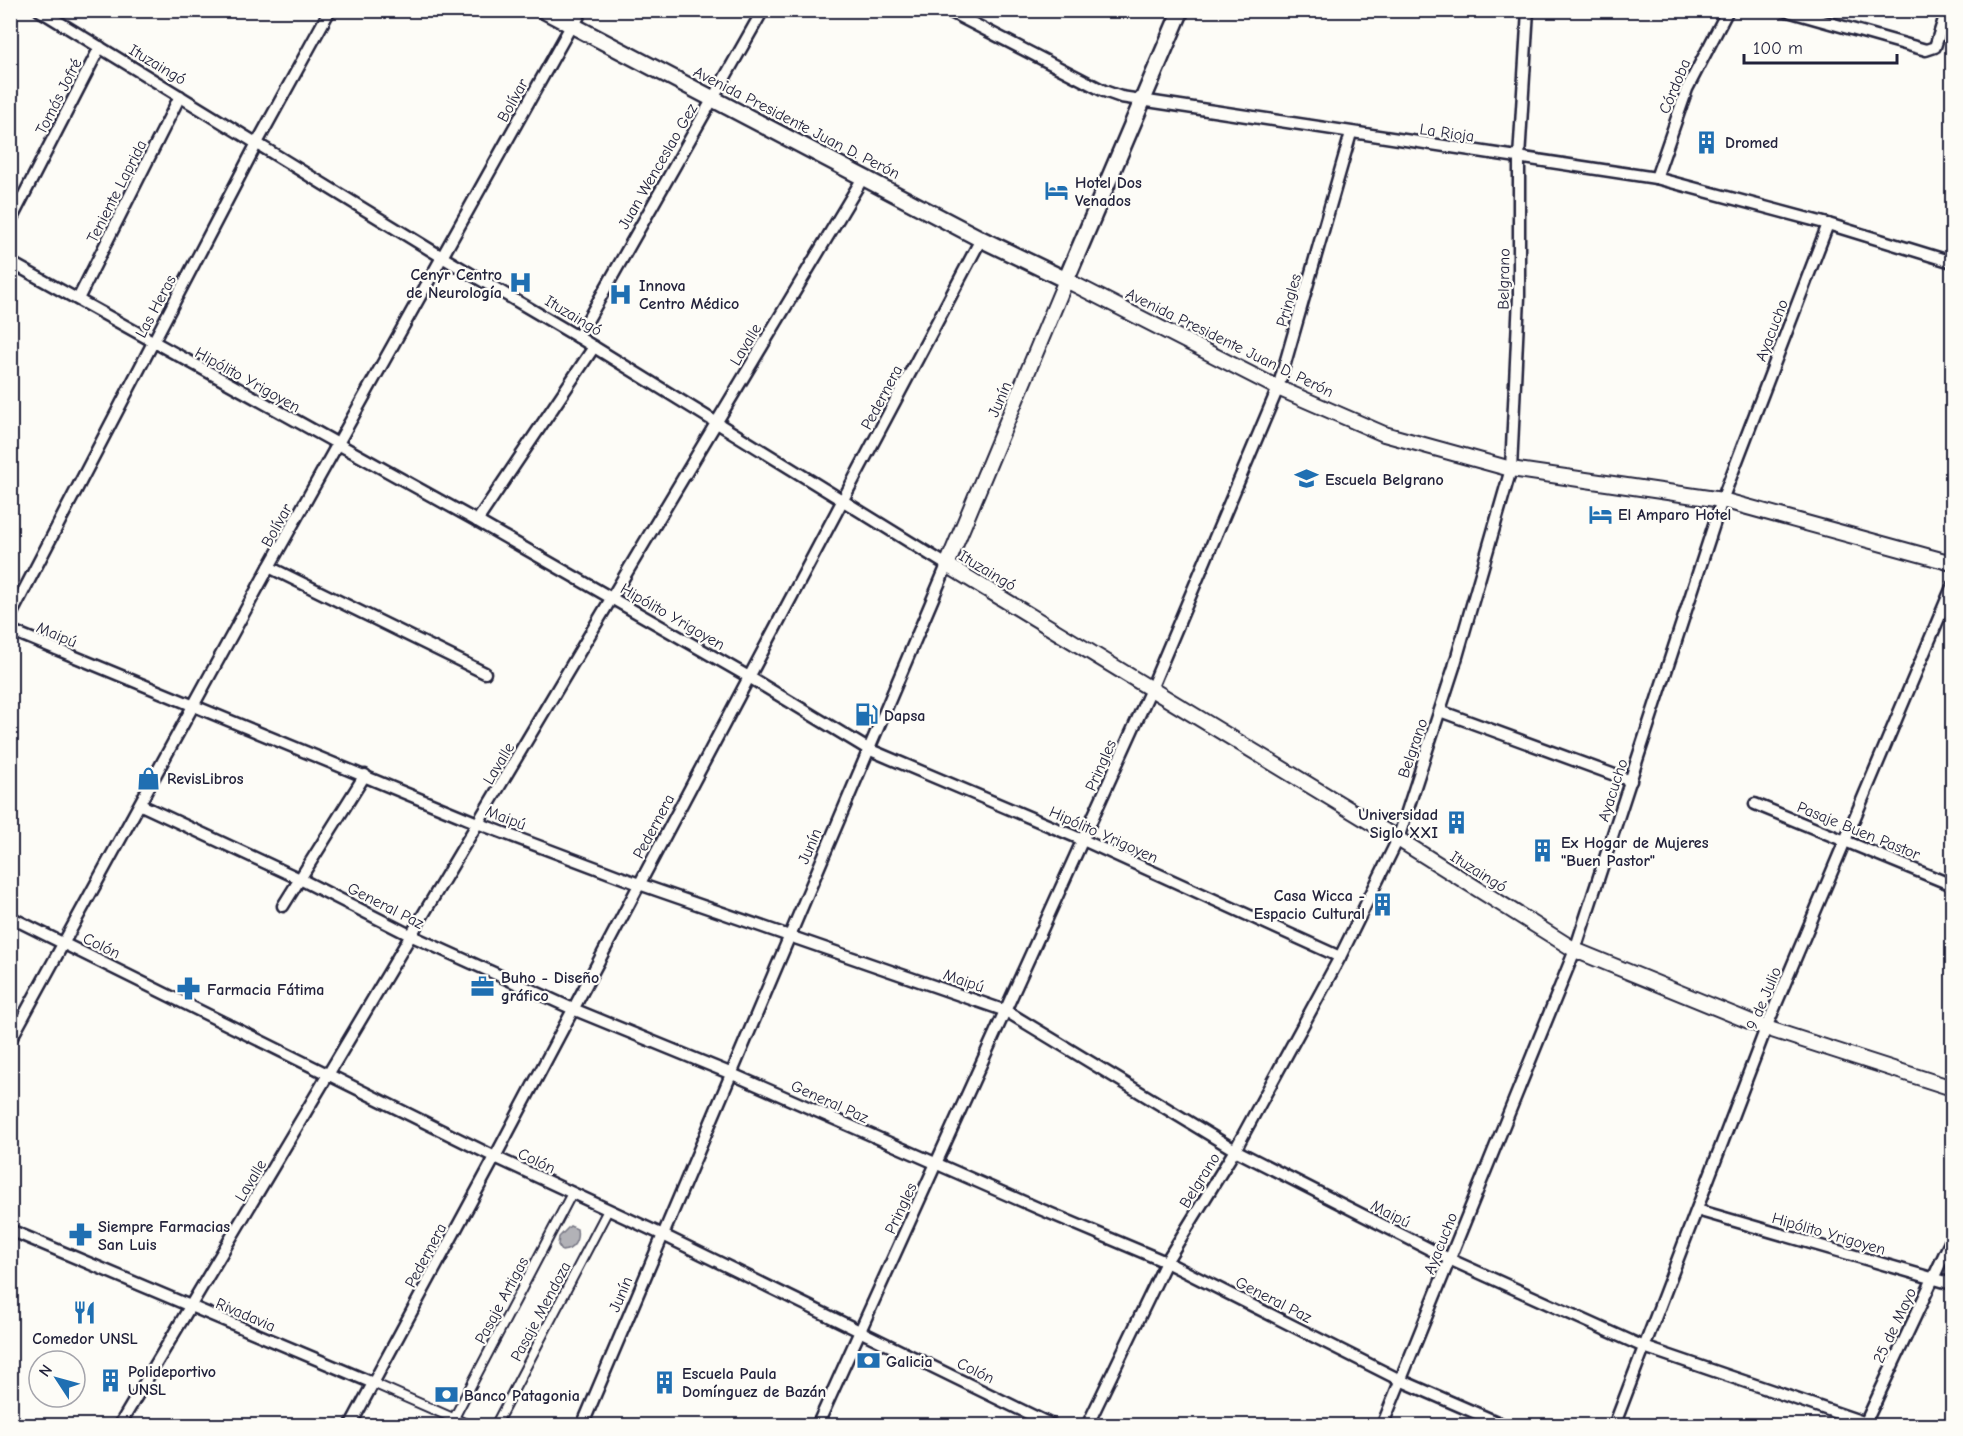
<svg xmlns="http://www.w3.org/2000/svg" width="1963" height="1436" font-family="'Comic Neue',sans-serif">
	<rect width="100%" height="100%" fill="#fdfcf7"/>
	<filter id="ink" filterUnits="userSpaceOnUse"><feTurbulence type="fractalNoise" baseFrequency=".0167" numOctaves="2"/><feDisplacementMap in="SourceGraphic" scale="12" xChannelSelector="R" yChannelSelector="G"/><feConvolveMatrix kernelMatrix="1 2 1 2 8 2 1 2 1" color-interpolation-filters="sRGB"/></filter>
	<g filter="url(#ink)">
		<path fill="#b2b2b7" stroke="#787885" stroke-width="1.5" d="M 570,1226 L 577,1229 C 579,1240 574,1250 562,1251 L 558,1245 L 559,1237 Z"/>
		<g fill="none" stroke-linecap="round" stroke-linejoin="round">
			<defs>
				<g id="pedestrian">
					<polyline points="373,1383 471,1426"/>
					<polyline points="454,1418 572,1193"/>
					<polyline points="495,1426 608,1210"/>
				</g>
				<g id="minor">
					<polyline points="39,10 442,257 578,337 947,565 582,1426"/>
					<polyline points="947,10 1104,91 1121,97 1656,178 1828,224 1952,262"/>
					<polyline points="1784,10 1926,50 1935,47 1945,16 1952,15"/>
					<polyline points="1656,178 1687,89 1728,10"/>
					<polyline points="10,222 100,47"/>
					<polyline points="10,262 477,521 749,677 868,749 1083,840 1340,957"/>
					<polyline points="78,299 180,96"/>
					<polyline points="578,337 763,10"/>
					<polyline points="477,521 594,347"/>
					<polyline points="269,567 485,673"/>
					<polyline points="10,617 257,143 330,10"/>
					<polyline points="10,630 480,824 639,884 1006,1011 1235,1150 1449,1259 1644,1347 1875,1426"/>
					<polyline points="1440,711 1631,781"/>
					<polyline points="1755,804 1952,885"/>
					<polyline points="141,805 300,879 412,936 573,1009 732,1074 1040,1209 1166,1262 1400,1380 1506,1426"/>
					<polyline points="283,906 365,775"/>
					<polyline points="10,917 495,1157 663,1235 1054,1426"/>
					<polyline points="10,1041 269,567 571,26"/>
					<polyline points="1697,1210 1952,1284"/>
					<polyline points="10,1230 373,1383"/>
					<path d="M 119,1426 C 370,1010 613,591 864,176"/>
					<polyline points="350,1426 495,1157 981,239"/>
					<polyline points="817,1426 1151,689 1278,388 1351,133"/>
					<polyline points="1087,1426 1166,1262 1235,1150 1340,957 1398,839 1454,667 1511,469 1519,297 1519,158 1528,10"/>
					<polyline points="1382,1426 1575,950 1722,500 1828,224"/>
					<polyline points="1614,1426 1766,1028 1952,587"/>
					<polyline points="1864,1426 1952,1238"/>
				</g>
				<polyline id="tertiary" points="1952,563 1722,500 1511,469 1384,434 1278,388 1066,280 947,565 1398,839 1575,950 1766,1028 1952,1088"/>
				<g id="secondary">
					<polyline points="543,10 981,239 1066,280 1181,10"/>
					<polyline points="571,26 579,10"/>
				</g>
			</defs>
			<use href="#pedestrian" stroke="#22223b" stroke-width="12"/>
			<use href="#minor" stroke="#22223b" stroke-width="15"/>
			<use href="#tertiary" stroke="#22223b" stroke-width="18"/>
			<use href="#secondary" stroke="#22223b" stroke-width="20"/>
			<use href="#pedestrian" stroke="#fdfcf7" stroke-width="8"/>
			<use href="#minor" stroke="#fdfcf7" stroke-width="10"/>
			<use href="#tertiary" stroke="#fdfcf7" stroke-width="14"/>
			<use href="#secondary" stroke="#fdfcf7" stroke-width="15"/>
		</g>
	</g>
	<defs>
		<symbol id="building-bare" viewBox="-9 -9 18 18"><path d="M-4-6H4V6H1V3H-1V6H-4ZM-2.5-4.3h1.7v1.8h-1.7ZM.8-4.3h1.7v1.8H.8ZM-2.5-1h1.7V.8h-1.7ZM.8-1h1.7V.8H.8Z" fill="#1f6fb2" stroke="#fdfcf7" stroke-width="2.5" paint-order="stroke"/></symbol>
		<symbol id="hotel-bare" viewBox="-9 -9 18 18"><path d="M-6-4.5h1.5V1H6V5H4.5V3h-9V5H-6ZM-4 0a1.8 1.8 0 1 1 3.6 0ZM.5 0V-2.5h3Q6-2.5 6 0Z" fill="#1f6fb2" stroke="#fdfcf7" stroke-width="2.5" paint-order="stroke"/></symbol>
		<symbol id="hospital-bare" viewBox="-9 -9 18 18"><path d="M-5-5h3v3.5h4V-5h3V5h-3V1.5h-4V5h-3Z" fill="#1f6fb2" stroke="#fdfcf7" stroke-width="2.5" paint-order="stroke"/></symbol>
		<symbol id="school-bare" viewBox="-9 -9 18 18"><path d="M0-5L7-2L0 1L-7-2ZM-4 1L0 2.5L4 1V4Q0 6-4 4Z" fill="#1f6fb2" stroke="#fdfcf7" stroke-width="2.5" paint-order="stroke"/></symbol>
		<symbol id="fuel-bare" viewBox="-9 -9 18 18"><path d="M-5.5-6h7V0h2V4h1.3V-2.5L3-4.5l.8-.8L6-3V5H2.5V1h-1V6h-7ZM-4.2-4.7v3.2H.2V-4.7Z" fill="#1f6fb2" stroke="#fdfcf7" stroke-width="2.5" paint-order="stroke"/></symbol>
		<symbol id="shop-bare" viewBox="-9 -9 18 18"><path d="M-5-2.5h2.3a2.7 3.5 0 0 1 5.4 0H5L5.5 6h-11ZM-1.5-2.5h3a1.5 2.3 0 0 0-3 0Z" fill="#1f6fb2" stroke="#fdfcf7" stroke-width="2.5" paint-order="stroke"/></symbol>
		<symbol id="office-bare" viewBox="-9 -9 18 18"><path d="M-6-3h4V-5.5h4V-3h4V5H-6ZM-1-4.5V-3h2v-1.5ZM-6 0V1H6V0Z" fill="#1f6fb2" stroke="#fdfcf7" stroke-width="2.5" paint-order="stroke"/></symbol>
		<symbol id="pharmacy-bare" viewBox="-9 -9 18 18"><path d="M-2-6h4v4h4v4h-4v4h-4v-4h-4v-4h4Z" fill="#1f6fb2" stroke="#fdfcf7" stroke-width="2.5" paint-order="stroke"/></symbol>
		<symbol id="restaurant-bare" viewBox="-9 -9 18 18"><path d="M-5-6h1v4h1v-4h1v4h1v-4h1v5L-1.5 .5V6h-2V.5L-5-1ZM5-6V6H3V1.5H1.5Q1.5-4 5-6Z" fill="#1f6fb2" stroke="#fdfcf7" stroke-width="2.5" paint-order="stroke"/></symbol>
		<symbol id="bank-bare" viewBox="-9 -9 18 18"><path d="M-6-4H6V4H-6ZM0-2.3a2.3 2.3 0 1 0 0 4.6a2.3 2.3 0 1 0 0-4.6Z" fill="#1f6fb2" stroke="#fdfcf7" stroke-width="2.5" paint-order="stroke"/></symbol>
	</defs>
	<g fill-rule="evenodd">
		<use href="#building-bare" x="1690" y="126" width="33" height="33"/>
		<use href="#hotel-bare" x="1040" y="174" width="33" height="33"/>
		<use href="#hospital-bare" x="504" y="266" width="33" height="33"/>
		<use href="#hospital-bare" x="604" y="278" width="33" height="33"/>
		<use href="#school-bare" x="1290" y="462" width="33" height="33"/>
		<use href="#hotel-bare" x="1584" y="498" width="33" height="33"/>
		<use href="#fuel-bare" x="850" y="698" width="33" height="33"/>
		<use href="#shop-bare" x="132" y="762" width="33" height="33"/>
		<use href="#building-bare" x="1440" y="806" width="33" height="33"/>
		<use href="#building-bare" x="1526" y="834" width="33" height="33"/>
		<use href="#building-bare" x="1366" y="888" width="33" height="33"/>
		<use href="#office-bare" x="466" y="970" width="33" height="33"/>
		<use href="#pharmacy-bare" x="172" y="972" width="33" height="33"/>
		<use href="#pharmacy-bare" x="64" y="1218" width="33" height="33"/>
		<use href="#restaurant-bare" x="68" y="1296" width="33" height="33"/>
		<use href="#bank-bare" x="852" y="1344" width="33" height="33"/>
		<use href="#building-bare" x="94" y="1364" width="33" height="33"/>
		<use href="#building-bare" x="648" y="1366" width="33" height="33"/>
		<use href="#bank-bare" x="430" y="1378" width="33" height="33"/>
	</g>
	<g text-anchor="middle" stroke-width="4.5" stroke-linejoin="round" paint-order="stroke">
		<g font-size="16" fill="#22223b" stroke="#fdfcf7">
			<text transform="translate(158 64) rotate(31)" y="6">Ituzaingó</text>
			<text transform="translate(1674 86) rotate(-67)" y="6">Córdoba</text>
			<text transform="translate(58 96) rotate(-63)" y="6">Tomás Jofré</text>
			<text transform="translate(512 100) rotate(-61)" y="6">Bolívar</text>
			<text transform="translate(797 122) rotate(27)" y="6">Avenida Presidente Juan D. Perón</text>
			<text transform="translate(1447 132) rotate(8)" y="6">La Rioja</text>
			<text transform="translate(657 166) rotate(-60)" y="6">Juan Wenceslao Gez</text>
			<text transform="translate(116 191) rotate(-63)" y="6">Teniente Laprida</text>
			<text transform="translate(1503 279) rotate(-89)" y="6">Belgrano</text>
			<text transform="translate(1288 300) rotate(-74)" y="6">Pringles</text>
			<text transform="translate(155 306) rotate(-62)" y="6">Las Heras</text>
			<text transform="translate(574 315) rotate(31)" y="6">Ituzaingó</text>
			<text transform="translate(1771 330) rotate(-69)" y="6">Ayacucho</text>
			<text transform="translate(1230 342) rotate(26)" y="6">Avenida Presidente Juan D. Perón</text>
			<text transform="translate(745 344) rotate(-59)" y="6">Lavalle</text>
			<text transform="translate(248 379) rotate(29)" y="6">Hipólito Yrigoyen</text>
			<text transform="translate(881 397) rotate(-62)" y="6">Pedernera</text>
			<text transform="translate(999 399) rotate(-67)" y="6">Junín</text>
			<text transform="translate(276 525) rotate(-61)" y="6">Bolívar</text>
			<text transform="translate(988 570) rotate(31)" y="6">Ituzaingó</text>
			<text transform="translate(673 616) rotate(30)" y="6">Hipólito Yrigoyen</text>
			<text transform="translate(57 634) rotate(23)" y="6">Maipú</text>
			<text transform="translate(1412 748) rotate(-71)" y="6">Belgrano</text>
			<text transform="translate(498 763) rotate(-59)" y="6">Lavalle</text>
			<text transform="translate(1100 765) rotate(-66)" y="6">Pringles</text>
			<text transform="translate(1612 790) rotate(-72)" y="6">Ayacucho</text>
			<text transform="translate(506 817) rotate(21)" y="6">Maipú</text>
			<text transform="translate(653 826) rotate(-62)" y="6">Pedernera</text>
			<text transform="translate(1859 830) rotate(22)" y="6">Pasaje Buen Pastor</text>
			<text transform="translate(1104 834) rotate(24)" y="6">Hipólito Yrigoyen</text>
			<text transform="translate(809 846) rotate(-67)" y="6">Junín</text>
			<text transform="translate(1479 871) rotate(32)" y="6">Ituzaingó</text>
			<text transform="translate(386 905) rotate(27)" y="6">General Paz</text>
			<text transform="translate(102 945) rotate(26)" y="6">Colón</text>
			<text transform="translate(964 980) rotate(19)" y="6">Maipú</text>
			<text transform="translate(1763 998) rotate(-67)" y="6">9 de Julio</text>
			<text transform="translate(830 1101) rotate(24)" y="6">General Paz</text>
			<text transform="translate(537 1160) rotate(25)" y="6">Colón</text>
			<text transform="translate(250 1180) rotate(-59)" y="6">Lavalle</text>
			<text transform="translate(1199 1180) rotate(-58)" y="6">Belgrano</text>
			<text transform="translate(900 1208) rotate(-65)" y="6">Pringles</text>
			<text transform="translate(1391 1213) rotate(27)" y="6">Maipú</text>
			<text transform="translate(1829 1233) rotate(16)" y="6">Hipólito Yrigoyen</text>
			<text transform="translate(1440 1243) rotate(-68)" y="6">Ayacucho</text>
			<text transform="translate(425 1255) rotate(-62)" y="6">Pedernera</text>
			<text transform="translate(620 1294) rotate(-67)" y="6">Junín</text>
			<text transform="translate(1274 1299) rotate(27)" y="6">General Paz</text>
			<text transform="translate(501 1300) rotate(-62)" y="6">Pasaje Artigas</text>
			<text transform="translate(540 1311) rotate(-62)" y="6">Pasaje Mendoza</text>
			<text transform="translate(246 1314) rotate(23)" y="6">Rivadavia</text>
			<text transform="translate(1894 1325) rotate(-65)" y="6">25 de Mayo</text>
			<text transform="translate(976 1370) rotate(26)" y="6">Colón</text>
		</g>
		<g font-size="16" font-weight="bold" fill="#22223b" stroke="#fdfcf7" text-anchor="start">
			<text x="1725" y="148">Dromed</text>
			<text x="1075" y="188">Hotel Dos<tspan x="1075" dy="18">Venados</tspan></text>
			<text x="502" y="280" text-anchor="end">Cenyr Centro<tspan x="502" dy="18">de Neurología</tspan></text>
			<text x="639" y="291">Innova<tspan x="639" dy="18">Centro Médico</tspan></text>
			<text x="1325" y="485">Escuela Belgrano</text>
			<text x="1618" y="520">El Amparo Hotel</text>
			<text x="884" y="721">Dapsa</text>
			<text x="167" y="784">RevisLibros</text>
			<text x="1438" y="820" text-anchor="end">Universidad<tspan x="1438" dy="18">Siglo XXI</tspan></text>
			<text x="1561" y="848">Ex Hogar de Mujeres<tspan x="1561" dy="18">"Buen Pastor"</tspan></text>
			<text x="1365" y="901" text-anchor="end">Casa Wicca -<tspan x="1365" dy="18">Espacio Cultural</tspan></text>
			<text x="501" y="983">Buho - Diseño<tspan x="501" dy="18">gráfico</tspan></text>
			<text x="207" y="995">Farmacia Fátima</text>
			<text x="98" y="1232">Siempre Farmacias<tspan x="98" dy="18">San Luis</tspan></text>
			<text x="85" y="1344" text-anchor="middle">Comedor UNSL</text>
			<text x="886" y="1367">Galicia</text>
			<text x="128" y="1377">Polideportivo<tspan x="128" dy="18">UNSL</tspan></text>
			<text x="682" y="1379">Escuela Paula<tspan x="682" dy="18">Domínguez de Bazán</tspan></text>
			<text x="464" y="1401">Banco Patagonia</text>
		</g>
	</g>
	<rect width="1963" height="1436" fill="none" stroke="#fdfcf7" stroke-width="36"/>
	<rect x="18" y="18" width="1927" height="1400" fill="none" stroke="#22223b" stroke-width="2" filter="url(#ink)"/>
	<g transform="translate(57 1379) rotate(306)"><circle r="28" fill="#fdfcf7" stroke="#a5a5ac" stroke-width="1.5"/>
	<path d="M0-4.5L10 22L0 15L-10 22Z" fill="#1f6fb2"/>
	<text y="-9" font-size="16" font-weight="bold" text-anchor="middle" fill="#22223b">N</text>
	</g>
	<path d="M1744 54v9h153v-9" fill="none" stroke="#22223b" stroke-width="3"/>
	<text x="1753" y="54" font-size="18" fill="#22223b" stroke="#fdfcf7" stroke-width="4.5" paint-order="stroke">100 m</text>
</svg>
